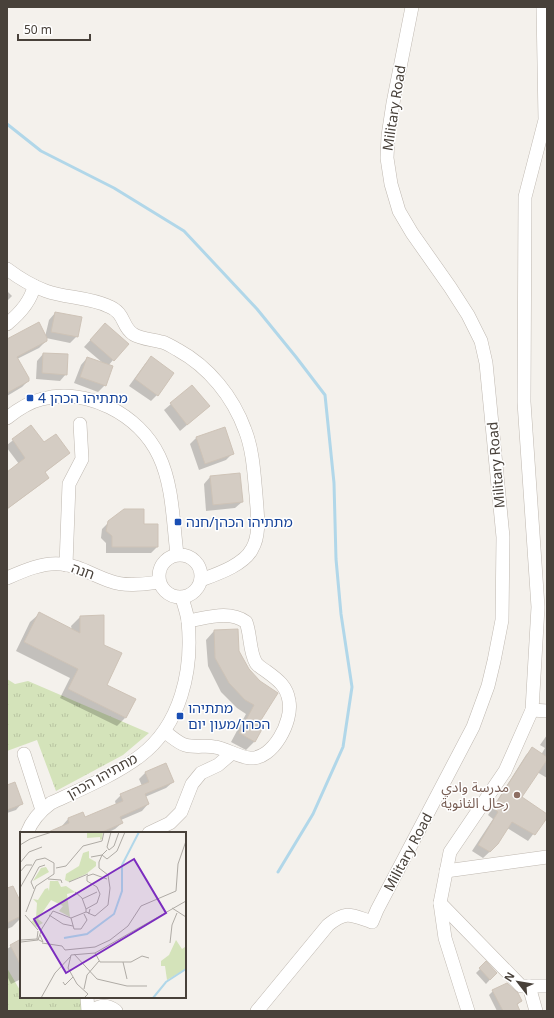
<svg xmlns="http://www.w3.org/2000/svg" width="554" height="1018" font-family="'Noto Sans','Noto Sans Arabic','Noto Sans Hebrew',sans-serif">
	<defs>
		<pattern id="grass-tufts" width="24" height="20" patternUnits="userSpaceOnUse"><rect width="24" height="20" fill="#d4e3ba"/><path d="M3 7l-1-3M5 7V3M7 7l1-3M15 17l-1-3M17 17v-4M19 17l1-3" fill="none" stroke="#b8c4a1"/></pattern>
	</defs>
	<rect width="100%" height="100%" fill="#f4f1ec"/>
	<g fill="url(#grass-tufts)">
		<polygon points="7,679 15,684 28,681 149,733 123,755 56,791 37,740 7,751"/>
		<polygon points="7,968 21,992 21,997 83,997 84,1011 7,1011"/>
	</g>
	<g fill="#0003">
		<polygon points="7,291 12,296 7,301"/>
		<polygon points="55,313 77,336 70,343 46,338 46,341 39,348 17,359 29,380 22,387 7,396 7,340 45,337 49,320"/>
		<polygon points="105,324 113,360 108,366 105,385 98,392 74,383 81,365 87,358 104,364 84,347"/>
		<polygon points="43,354 66,374 60,381 36,379 37,361"/>
		<polygon points="151,358 157,395 151,401 129,386 145,364"/>
		<polygon points="192,386 209,406 180,431 164,410"/>
		<polygon points="31,426 44,444 69,453 44,473 48,478 41,484 7,509 7,473 19,464 7,448 7,445"/>
		<polygon points="224,428 233,453 226,460 199,470 190,444 196,438"/>
		<polygon points="239,474 242,502 235,508 206,511 204,484 210,477"/>
		<polygon points="109,522 157,525 157,547 151,553 106,553 106,543 101,538 102,529"/>
		<polygon points="39,614 72,630 71,626 80,617 105,685 125,718 117,726 60,698 70,678 16,651 30,622"/>
		<polygon points="214,631 238,651 259,720 254,742 246,750 231,742 246,714 237,708 221,692 208,666 206,640"/>
		<polygon points="547,735 547,778 537,772 520,797 547,815 547,816 528,841 507,828 498,844 483,858 472,851 493,819 488,815 526,755 532,749 541,755 545,748 540,745"/>
		<polygon points="165,764 173,782 166,788 145,797 148,804 142,811 121,820 122,823 115,829 107,833 48,833 62,827 62,826 68,819 83,813 85,818 116,805 115,801 121,795 142,786 139,779 145,773"/>
		<polygon points="7,786 22,803 16,810 7,813"/>
		<polygon points="7,890 21,906 21,918 12,927 7,929"/>
		<polygon points="21,940 21,979 11,984 7,976 7,949"/>
		<polygon points="486,963 496,973 486,984 476,973"/>
		<polygon points="493,991 521,1001 516,1006 518,1011 497,1011 489,995"/>
	</g>
	<g fill="none" stroke-linecap="round" stroke-linejoin="round">
		<polyline stroke="#b1d7e9" stroke-width="3" points="7,124 41,151 114,188 184,231 257,309 296,357 325,395 334,483 336,559 341,614 352,687 343,747 313,814 278,872"/>
	</g>
	<g fill="#d4ccc3" stroke="#cec3b7">
		<polygon points="55,312 82,317 78,337 51,332"/>
		<polygon points="39,322 47,338 47,341 17,357 29,378 29,381 7,393 7,339"/>
		<polygon points="105,323 129,344 114,361 90,340"/>
		<polygon points="43,353 68,354 67,375 42,373"/>
		<polygon points="151,356 174,373 158,396 135,379"/>
		<polygon points="87,357 113,366 106,386 80,377"/>
		<polygon points="192,385 210,406 187,425 170,403"/>
		<polygon points="31,425 44,442 56,434 70,453 45,472 49,478 7,509 7,472 25,458 12,439"/>
		<polygon points="225,427 234,454 205,464 196,437"/>
		<polygon points="240,473 243,502 213,505 210,476"/>
		<polygon points="124,509 144,509 144,524 158,524 158,547 112,547 112,536 106,531 108,521"/>
		<polygon points="39,612 80,633 80,616 104,615 104,645 122,653 107,685 136,699 126,718 68,689 78,669 24,642"/>
		<polygon points="238,629 239,651 249,669 260,681 278,693 261,720 266,722 255,742 239,733 254,705 245,700 229,683 215,658 214,630"/>
		<polygon points="532,747 547,757 547,760 522,797 547,814 547,818 535,835 512,822 498,844 490,852 478,845 498,812 493,808"/>
		<polygon points="166,763 174,782 145,794 149,804 120,817 123,823 100,833 46,833 69,823 68,818 83,812 85,817 123,801 120,794 149,782 145,772"/>
		<polygon points="15,782 23,804 7,810 7,785"/>
		<polygon points="13,886 21,903 21,916 7,923 7,888"/>
		<polygon points="21,939 21,966 10,945"/>
		<polygon points="486,961 497,973 490,980 479,968"/>
		<polygon points="507,983 518,993 522,1001 517,1004 520,1011 503,1011 492,990"/>
	</g>
	<g fill="none" stroke-linecap="round" stroke-linejoin="round">
		<defs>
			<g id="minor">
				<polyline points="543,7 545,120 525,197 524,402 538,607 532,710 505,771 450,852 440,903 521,986 547,986"/>
				<path d="M 7,269 C 19,278 32,286 46,291 C 66,298 88,297 108,306 C 126,313 121,326 133,334 C 140,339 156,340 165,343 C 170,345 174,348 178,350 C 209,367 233,397 245,430 C 253,450 254,474 256,495 C 257,512 261,534 252,549 C 244,565 217,574 201,580"/>
				<path d="M 7,324 C 18,315 31,301 34,286"/>
				<path d="M 7,418 C 17,410 29,402 42,399 C 86,387 139,414 159,456 C 173,485 173,523 177,554"/>
				<circle cx="180" cy="576" r="21"/>
				<polyline points="66,565 69,484 82,459 80,424"/>
				<path d="M 7,578 C 23,571 43,562 61,564 C 78,565 94,576 110,581 C 125,587 144,584 159,582"/>
				<polyline points="532,710 547,711"/>
				<path d="M 165,732 C 171,736 178,743 185,745 C 195,748 206,745 215,747 C 227,749 238,757 250,758 C 273,760 293,721 289,701 C 287,686 277,679 266,671 C 263,669 259,667 256,663 C 249,651 251,635 246,622 C 229,610 207,618 188,621"/>
				<polyline points="24,754 42,810"/>
				<path d="M 27,833 C 32,820 40,811 51,803 C 79,790 115,775 140,756 C 181,725 193,670 188,621 C 187,613 184,605 182,598"/>
				<polyline points="149,833 170,823 181,812 192,784 201,773 218,765 232,753"/>
				<polyline points="446,871 547,857"/>
				<polyline points="440,903 445,938 468,1011"/>
				<polyline points="529,986 536,1011"/>
				<polyline points="87,997 88,1011"/>
				<path d="M 92,1011 C 100,1005 108,1005 116,1011"/>
				<path d="M 257,1011 L 328,925 C 347,910 351,915 372,922 L 377,910 L 473,727 L 488,686 L 494,661 L 502,620 L 503,537 L 486,363 L 481,341 L 468,315 L 450,287 L 412,233 L 399,211 L 391,184 L 387,158 L 388,136 L 393,103 L 412,7"/>
			</g>
		</defs>
		<use href="#minor" stroke="#bfb8b0" stroke-width="14"/>
		<use href="#minor" stroke="#fff" stroke-width="13"/>
	</g>
	<g fill="#1a4fb4" stroke="#fff" stroke-width="1.5">
		<rect x="26" y="394" width="8" height="8" rx="2"/>
		<rect x="174" y="518" width="8" height="8" rx="2"/>
		<rect x="176" y="712" width="8" height="8" rx="2"/>
	</g>
	<circle fill="#8d6e63" stroke="#fff" stroke-width="1.5" cx="517" cy="795" r="4"/>
	<g text-anchor="middle" stroke-width="3" stroke-linejoin="round" paint-order="stroke">
		<g font-size="14" fill="#48413a" stroke="#fff">
			<text transform="translate(394 108) rotate(-81)" y="5">Military Road</text>
			<text transform="translate(496 465) rotate(-95)" y="5">Military Road</text>
			<text transform="translate(83 571) rotate(20)" y="5">חנה</text>
			<text transform="translate(102 776) rotate(-29)" y="5">מתתיהו הכהן</text>
			<text transform="translate(408 852) rotate(-62)" y="5">Military Road</text>
		</g>
		<g font-size="14" fill="#164399" stroke="#fff" text-anchor="start">
			<text x="38" y="403">מתתיהו הכהן 4</text>
			<text x="186" y="527">מתתיהו הכהן/חנה</text>
			<text x="188" y="713">מתתיהו<tspan x="188" dy="16">הכהן/מעון יום</tspan></text>
		</g>
		<g font-size="14" fill="#785e54" stroke="#fff" text-anchor="end">
			<text x="509" y="792">مدرسة وادي<tspan x="509" dy="16">رحال الثانوية</tspan></text>
		</g>
	</g>
	<g transform="translate(20 832)">
		<rect width="166" height="166" fill="#f4f1ec"/>
		<path d="M 67,0 L 83,0 L 82,7 L 80,8 L 80,5 L 67,6 ZM 69,19 L 69,26 L 76,30 L 76,34 L 66,42 L 49,50 L 45,48 L 46,42 L 59,34 L 63,21 ZM 26,35 L 29,40 L 13,49 L 21,36 ZM 30,49 L 38,49 L 41,55 L 46,54 L 55,60 L 47,62 L 50,85 L 39,79 L 43,74 L 31,68 L 18,87 L 23,91 L 16,95 L 11,90 L 16,86 L 17,71 L 13,67 L 18,68 L 25,57 L 28,56 L 29,59 ZM 156,108 L 162,117 L 165,115 L 166,137 L 147,148 L 145,134 L 141,134 L 141,129 L 149,123 Z" fill="#d4e3ba"/>
		<path fill="none" stroke="#b1d7e9" stroke-width="2" d="M 44,106 L 67,102 L 94,82 L 102,59 L 102,33 L 119,0M 133,166 L 146,150 L 166,137"/>
		<path fill="none" stroke="#afaba5" stroke-width="1" d="M 91,0 L 87,15 L 89,18 L 94,14 L 99,0M 0,13 L 10,7 L 32,0M 71,25 L 82,23 L 87,18M 0,31 L 9,20 L 22,15M 36,36 L 46,34 L 63,14 L 82,9 L 84,0M 0,40 L 6,33 L 12,33M 28,47 L 41,48 L 42,51M 49,50 L 68,42M 0,56 L 16,28 L 25,26 L 34,31 L 34,42 L 16,54 L 6,80M 14,57 L 11,50 L 19,35 L 25,33M 55,60 L 62,66 L 66,77M 62,67 L 77,60M 152,76 L 166,85M 70,77 L 69,81 L 66,80 L 66,77 L 77,71 L 80,62 L 77,55 L 67,49 L 67,44 L 73,42 L 87,47M 68,81 L 75,84 L 88,73 L 90,56 L 88,43 L 79,36 L 79,30 L 82,23 L 87,27 L 97,19 L 105,0M 5,83 L 18,98M 29,83 L 43,92 L 53,94M 51,86 L 54,97 L 61,97 L 67,88 L 64,82M 21,98 L 33,79 L 51,86 L 66,80M 17,107 L 23,110 L 20,103M 1,108 L 17,107 L 18,99M 1,110 L 18,108 L 21,99M 22,111 L 42,114 L 45,118 L 75,115 L 90,108 L 108,94 L 121,74 L 156,59 L 158,32 L 166,9M 150,111 L 152,93 L 157,81M 75,121 L 80,130 L 111,130 L 122,124 L 129,126M 54,122 L 77,147 L 107,154 L 127,154M 103,130 L 107,147M 43,150 L 45,153 L 53,145M 64,157 L 67,143 L 79,129M 21,166 L 35,141 L 51,124M 64,166 L 68,162 L 57,152 L 48,136 L 51,123 L 75,121 L 166,69"/>
		<path fill="#7b2cbf" fill-opacity="0.15" stroke="#7b2cbf" stroke-width="2" d="M 114,27 L 146,81 L 46,141 L 14,87 Z"/>
		<rect width="166" height="166" fill="none" stroke="#48413a" stroke-width="2"/>
	</g>
	<rect width="554" height="1018" fill="none" stroke="#48413a" stroke-width="16"/>
	<g transform="translate(518 982) rotate(301)" stroke="#ffffff" stroke-width="3" paint-order="stroke">
	<path d="M0-3L7 15L0 10L-7 15Z" fill="#48413a"/>
	<text y="-6" font-size="11" font-weight="bold" text-anchor="middle" fill="#48413a">N</text>
	</g>
	<path d="M18 34v6h72v-6" fill="none" stroke="#48413a" stroke-width="2"/>
	<text x="24" y="34" font-size="12" fill="#48413a" stroke="#ffffff" stroke-width="3" paint-order="stroke">50 m</text>
</svg>
